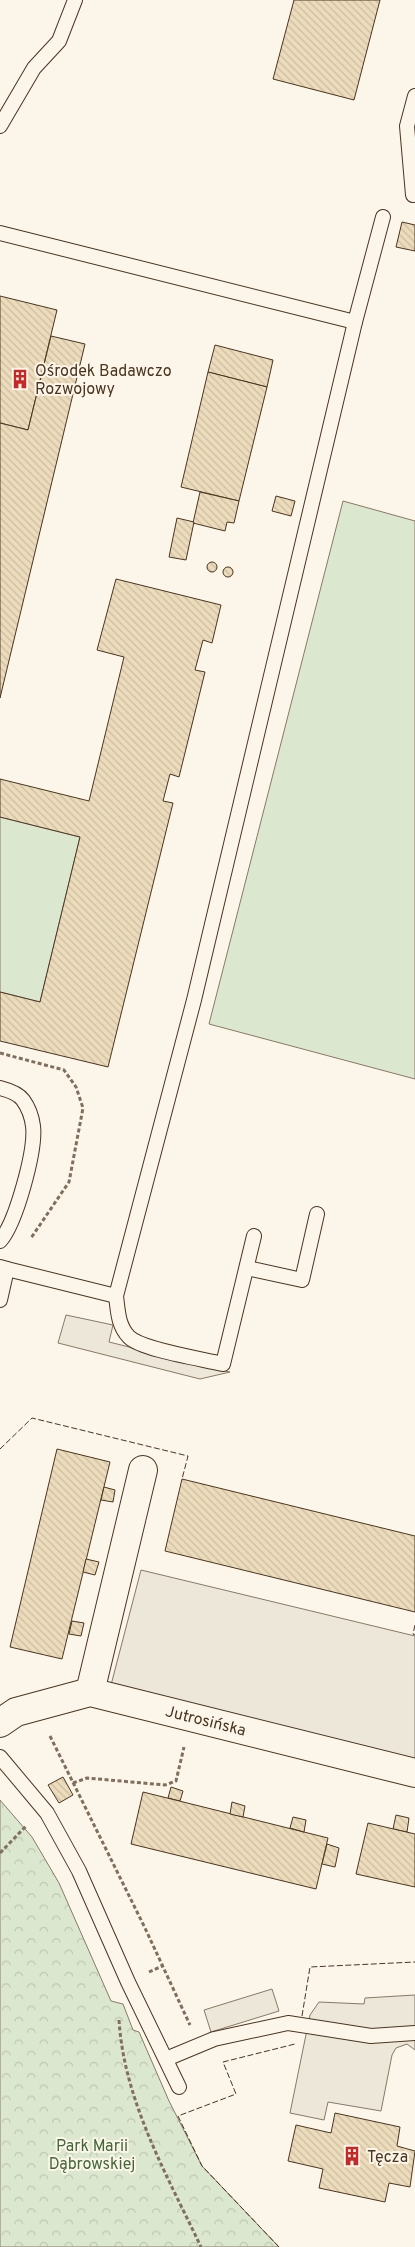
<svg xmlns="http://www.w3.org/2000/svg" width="415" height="2247" font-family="Overpass,sans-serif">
	<defs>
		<pattern id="forest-crowns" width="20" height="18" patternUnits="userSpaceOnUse" patternTransform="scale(1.25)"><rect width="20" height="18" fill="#dce7d0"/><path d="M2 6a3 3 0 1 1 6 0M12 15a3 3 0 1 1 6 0" fill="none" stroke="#bec7b2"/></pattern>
		<pattern id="building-back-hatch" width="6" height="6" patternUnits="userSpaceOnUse" patternTransform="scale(1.25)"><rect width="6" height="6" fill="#ecdcbc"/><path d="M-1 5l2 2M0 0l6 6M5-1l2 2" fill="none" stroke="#ccbda1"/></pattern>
	</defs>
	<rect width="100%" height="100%" fill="#fbf6e9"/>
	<g fill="#dce7d0" stroke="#887966">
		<polygon points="343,501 415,521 415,1079 209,1024"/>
		<polygon points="0,817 80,837 40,1002 0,992"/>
	</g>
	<polygon fill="url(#forest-crowns)" stroke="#887966" points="0,1800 32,1837 59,1883 111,2001 123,2004 133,2030 139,2032 169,2101 202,2166 279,2247 0,2247"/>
	<g fill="#ede7d9" stroke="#887966">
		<polygon points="66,1315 113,1325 109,1342 230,1372 200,1379 58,1343"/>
		<polygon points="141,1570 415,1636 415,1759 111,1685"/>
		<polygon points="272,1989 279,2011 211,2032 204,2010"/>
		<polygon points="415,1995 415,2050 407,2044 396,2048 392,2055 381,2111 328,2102 324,2120 290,2113 310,2015 319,2002 364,2004 365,1998"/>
	</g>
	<g fill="url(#building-back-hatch)" stroke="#4a3520">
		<polygon points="294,0 380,0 354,100 273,79"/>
		<polygon points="402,222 415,225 415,251 396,247"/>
		<polygon points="0,296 57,310 28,430 0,423"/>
		<polygon points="51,336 85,344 0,698 0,423 28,430"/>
		<polygon points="215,345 273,360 267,387 208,372"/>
		<polygon points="208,372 267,387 239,501 181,487"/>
		<polygon points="200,492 239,501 234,523 227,522 225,531 193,523"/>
		<polygon points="276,496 295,501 291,516 272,511"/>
		<polygon points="177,518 194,522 186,560 169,557"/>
		<circle cx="212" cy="567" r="5"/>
		<circle cx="228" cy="572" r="5"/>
		<polygon points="116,579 221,605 212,643 203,640 195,670 205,672 179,777 170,774 163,801 173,803 108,1067 0,1041 0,992 40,1002 80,837 0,817 0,779 89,801 124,657 97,650"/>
		<polygon points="57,1449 110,1462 62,1659 10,1647"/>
		<polygon points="182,1479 415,1536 415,1612 165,1551"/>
		<polygon points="104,1487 115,1490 113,1502 101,1500"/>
		<polygon points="86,1559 99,1562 95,1575 83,1572"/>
		<polygon points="72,1621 84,1623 81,1636 69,1634"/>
		<polygon points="63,1777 73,1795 59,1803 48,1785"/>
		<polygon points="171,1787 183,1791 180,1801 168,1798"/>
		<polygon points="143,1792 328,1838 316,1889 131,1844"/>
		<polygon points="232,1802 245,1806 243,1817 230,1814"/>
		<polygon points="396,1815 409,1818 407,1832 393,1829"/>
		<polygon points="293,1817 306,1820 304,1832 290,1828"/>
		<polygon points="368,1823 415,1834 415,1887 356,1874"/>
		<polygon points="327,1844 339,1848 335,1867 322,1864"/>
		<polygon points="335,2113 400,2127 397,2146 415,2151 410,2187 389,2183 385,2202 319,2188 323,2169 288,2161 296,2125 331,2133"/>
	</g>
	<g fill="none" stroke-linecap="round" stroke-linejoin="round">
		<defs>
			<g id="service">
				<polyline points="0,126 34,68 59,41 75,0"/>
				<polyline points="413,195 407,126 415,96"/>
				<polyline points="0,233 355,322"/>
				<path d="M 0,1088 C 8,1090 18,1093 23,1100 C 28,1107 32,1118 33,1126 C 36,1150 16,1223 0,1241"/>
				<path d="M 254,1236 L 223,1364 C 203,1359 142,1350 129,1337 C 118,1326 118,1311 116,1296 L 194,1000 L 355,322 L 383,217"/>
				<polyline points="0,1267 7,1269 0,1300"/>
				<polyline points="247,1268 302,1280 317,1214"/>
				<polyline points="7,1269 116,1296"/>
				<polyline points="0,1757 47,1813 79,1871 128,1982 179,2087"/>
				<polyline points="166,2059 214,2039 288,2023 371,2036 415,2033"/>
			</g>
			<g id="minor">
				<polyline points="90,1692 143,1470"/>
				<polyline points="0,1723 16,1712 90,1692 415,1773"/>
			</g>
		</defs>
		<use href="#service" stroke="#4a3520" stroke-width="16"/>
		<use href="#minor" stroke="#4a3520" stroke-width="30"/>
		<g stroke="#7f6f5c" stroke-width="3" stroke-dasharray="4 2.5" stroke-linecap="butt">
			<polyline points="0,1053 64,1070 76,1087 83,1108 69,1182 31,1238"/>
			<polyline points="50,1736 145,1928 190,2025"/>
			<polyline points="73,1783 87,1778 165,1785 176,1781 184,1747"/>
			<polyline points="0,1853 27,1825"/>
			<polyline points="149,1972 162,1966"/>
			<path d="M 119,2020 C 124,2101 167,2175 201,2247"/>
		</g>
		<use href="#service" stroke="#fbf6e9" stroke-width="14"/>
		<use href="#minor" stroke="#fbf6e9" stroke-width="28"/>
		<g stroke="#4a3520" stroke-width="1" stroke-dasharray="6 2.5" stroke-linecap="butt">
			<polyline points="0,1449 32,1418 188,1456 182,1479"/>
			<polyline points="415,1625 413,1634 415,1635"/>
			<polyline points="302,2016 310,1967 415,1962"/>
			<polyline points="279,2247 202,2166 178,2116 236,2094 223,2062 295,2044"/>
		</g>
	</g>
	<defs>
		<symbol id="building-bare" viewBox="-9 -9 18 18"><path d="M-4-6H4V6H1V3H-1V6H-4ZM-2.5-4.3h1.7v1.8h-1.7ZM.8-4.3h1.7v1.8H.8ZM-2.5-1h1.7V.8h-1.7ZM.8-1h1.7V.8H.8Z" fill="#c62828" stroke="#fbf6e9" stroke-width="2.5" paint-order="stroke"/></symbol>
	</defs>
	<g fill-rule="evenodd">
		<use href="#building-bare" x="6" y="365" width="28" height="28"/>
		<use href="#building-bare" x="338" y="2142" width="28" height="28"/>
	</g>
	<g text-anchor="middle" stroke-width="4" stroke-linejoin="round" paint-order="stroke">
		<g font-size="16" fill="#4a3520" stroke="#fbf6e9" text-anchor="start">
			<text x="35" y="376">Ośrodek Badawczo<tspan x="35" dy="18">Rozwojowy</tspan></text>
			<text x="367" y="2162">Tęcza</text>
		</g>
		<g font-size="16" fill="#4a3520" stroke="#fbf6e9">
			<text transform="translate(206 1720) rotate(14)" y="6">Jutrosińska</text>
		</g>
		<g font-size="16" fill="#436837" stroke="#fbf6e9">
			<text x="92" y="2151">Park Marii<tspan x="92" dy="18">Dąbrowskiej</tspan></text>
		</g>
	</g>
</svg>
